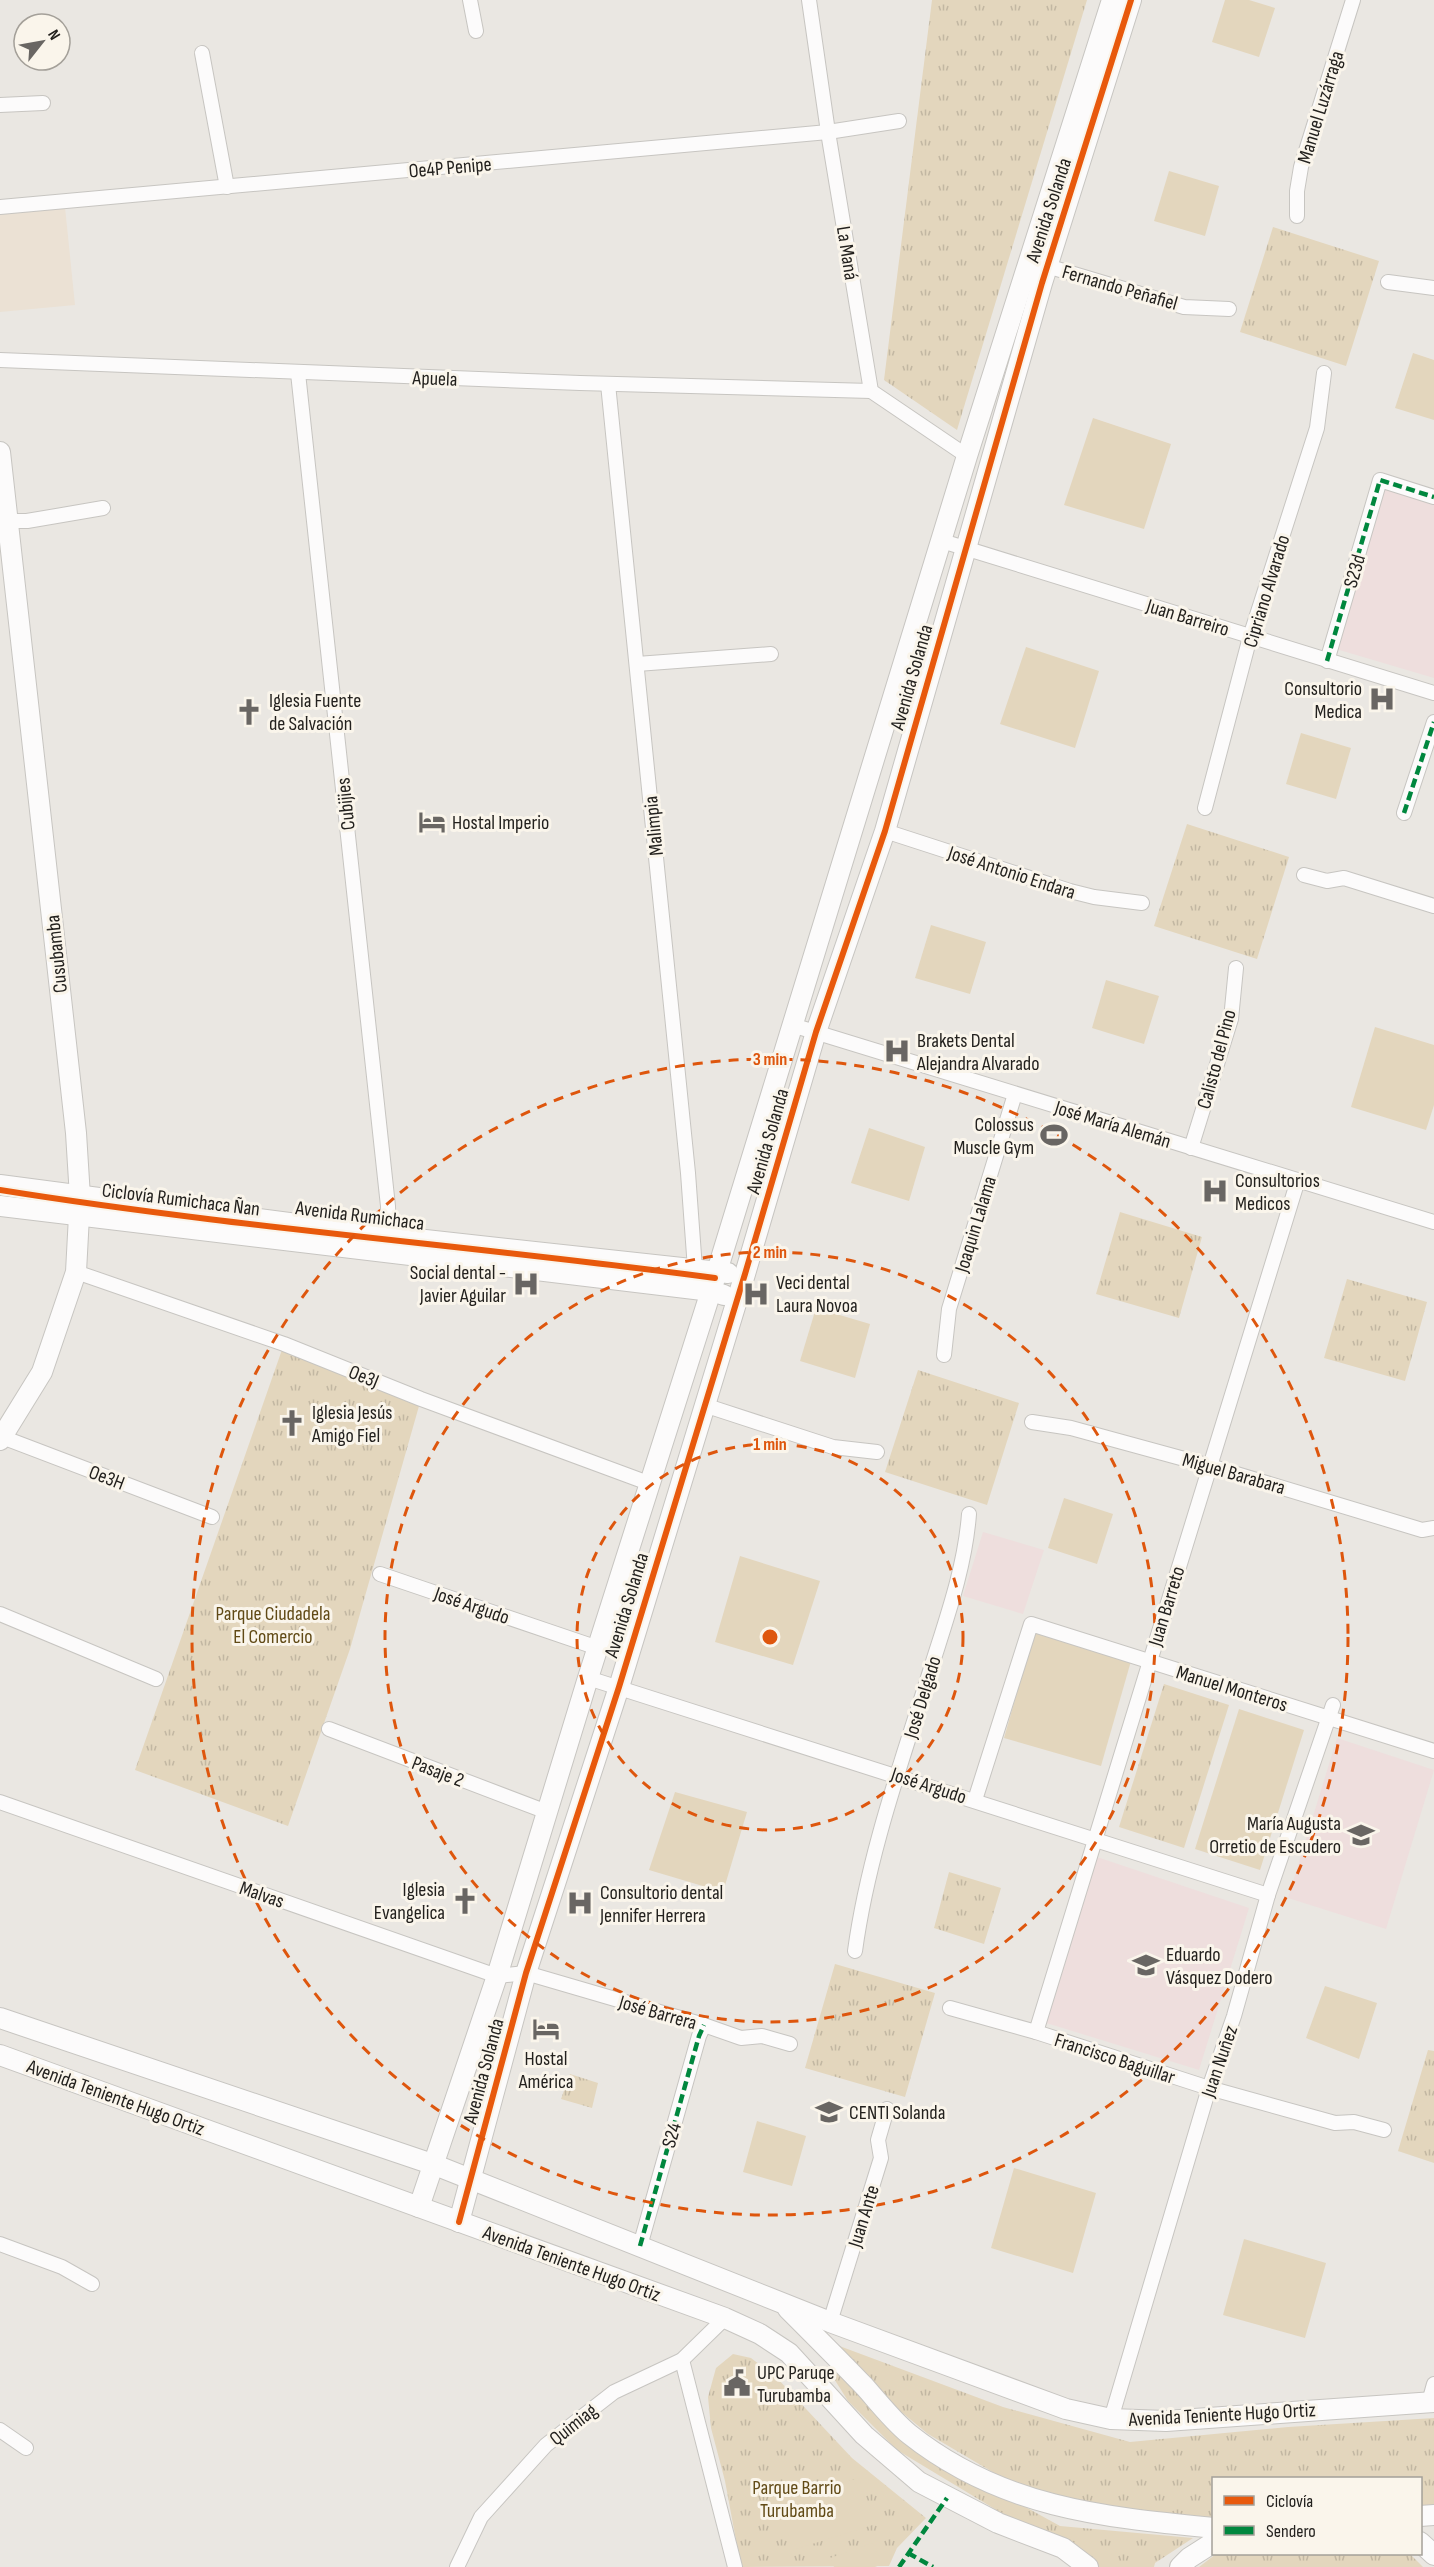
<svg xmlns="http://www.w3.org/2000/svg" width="1434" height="2567" font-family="'Sofia Sans Condensed',sans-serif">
	<defs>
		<pattern id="grass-tufts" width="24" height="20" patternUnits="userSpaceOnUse" patternTransform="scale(1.5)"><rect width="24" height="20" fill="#e3d6bd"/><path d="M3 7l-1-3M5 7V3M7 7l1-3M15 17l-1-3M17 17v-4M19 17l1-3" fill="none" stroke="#c2b7a2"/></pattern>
	</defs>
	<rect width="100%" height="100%" fill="#eae7e2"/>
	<polygon fill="#ebe1d4" points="65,207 75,305 0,312 0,213"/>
	<g fill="#eededd">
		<polygon points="1384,486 1434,503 1434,678 1336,649"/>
		<polygon points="983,1532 1044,1550 1023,1614 963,1596"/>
		<polygon points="1337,1738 1434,1770 1386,1929 1288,1898"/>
		<polygon points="1094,1856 1249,1908 1199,2070 1043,2022"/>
	</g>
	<g fill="url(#grass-tufts)">
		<polygon points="932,0 1087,0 957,430 884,380"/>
		<polygon points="1273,227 1379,261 1346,366 1240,332"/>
		<polygon points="1187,824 1289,857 1257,959 1154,926"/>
		<polygon points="1120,1212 1202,1237 1179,1318 1096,1294"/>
		<polygon points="1347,1279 1427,1302 1405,1381 1324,1358"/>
		<polygon points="284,1344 421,1399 350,1649 288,1826 135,1770"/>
		<polygon points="918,1370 1019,1403 987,1505 885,1472"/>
		<polygon points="1164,1684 1229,1705 1184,1848 1119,1827"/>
		<polygon points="949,1872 1001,1888 984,1944 934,1928"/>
		<polygon points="835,1964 935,1993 905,2097 805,2068"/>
		<polygon points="1428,2050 1434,2051 1434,2163 1398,2151"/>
		<polygon points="570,2074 598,2083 592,2108 561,2099"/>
		<polygon points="826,2341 1003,2407 1130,2442 1288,2427 1434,2418 1434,2508 1421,2510 1420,2478 1214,2478 1213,2522 1161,2522 1023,2490 928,2434 870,2386"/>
		<polygon points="733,2354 751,2358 777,2378 852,2458 926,2518 897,2548 889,2566 741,2567 725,2481 711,2428 708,2397 716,2368"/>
		<polygon points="826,2366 846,2375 989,2487 1060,2526 1193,2538 1155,2563 1154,2567 1093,2567 1076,2551 1003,2514 897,2450 848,2401"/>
		<polygon points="1216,2554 1410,2554 1423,2567 1199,2567"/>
	</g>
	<g fill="#e3d6bd">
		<polygon points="1225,0 1249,0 1275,8 1259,57 1212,42"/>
		<polygon points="1169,171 1219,186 1205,236 1154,221"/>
		<polygon points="1413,353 1434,360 1434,420 1395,408"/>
		<polygon points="1093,418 1171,444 1144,529 1064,505"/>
		<polygon points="1026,647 1099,671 1075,748 1000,724"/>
		<polygon points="1301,733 1351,748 1336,799 1286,784"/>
		<polygon points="931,925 986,942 970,994 915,978"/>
		<polygon points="1106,980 1159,996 1144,1044 1092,1028"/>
		<polygon points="1375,1027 1434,1045 1434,1105 1426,1130 1351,1107"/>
		<polygon points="869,1128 925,1147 909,1201 851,1183"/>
		<polygon points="816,1308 870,1324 855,1378 800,1361"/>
		<polygon points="1064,1498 1113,1514 1097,1564 1048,1548"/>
		<polygon points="740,1556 820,1581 793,1665 715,1642"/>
		<polygon points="1034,1633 1131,1661 1101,1766 1004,1738"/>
		<polygon points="1239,1709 1304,1730 1260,1870 1195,1849"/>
		<polygon points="675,1792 747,1812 723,1892 649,1870"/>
		<polygon points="1325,1986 1377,2003 1359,2059 1306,2038"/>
		<polygon points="757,2121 806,2136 792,2186 743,2172"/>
		<polygon points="1014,2168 1096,2193 1073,2273 991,2248"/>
		<polygon points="1244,2239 1326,2263 1305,2338 1223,2315"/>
		<polygon points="859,2478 876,2524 793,2550 778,2500"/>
		<polygon points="873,2543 882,2564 875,2567 834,2567 830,2558"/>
	</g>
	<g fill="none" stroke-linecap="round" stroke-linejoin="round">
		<defs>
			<g id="street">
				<polyline points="470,0 476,31"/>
				<polyline points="809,0 828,132 871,391 967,456"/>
				<polyline points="202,53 227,187"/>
				<polyline points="0,105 43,103"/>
				<polyline points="0,207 828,132 899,121"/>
				<polyline points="1297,216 1297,191 1301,167 1353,0"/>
				<polyline points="1047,266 1184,307 1229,309"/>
				<polyline points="1388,282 1434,288"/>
				<polyline points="0,360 580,383 871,391"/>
				<polyline points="298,373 388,1206 389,1236"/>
				<polyline points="608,384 688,1173 695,1269"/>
				<polyline points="7,521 27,521 103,508"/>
				<polyline points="942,541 1434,693"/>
				<polyline points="1327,661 1380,480 1434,497"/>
				<polyline points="637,664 771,654"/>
				<polyline points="1205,808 1250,637 1317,428 1324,373"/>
				<polyline points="1404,813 1434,722"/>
				<polyline points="885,831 1070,891 1094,897 1142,903"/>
				<polyline points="1304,875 1327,881 1344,878 1434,906"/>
				<polyline points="792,1025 1434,1222"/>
				<polyline points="1191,1148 1231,1019 1236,968"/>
				<polyline points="76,1272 284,1344 421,1399 651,1484"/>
				<polyline points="944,1355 949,1309 1015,1094"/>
				<polyline points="704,1405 833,1447 877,1452"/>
				<polyline points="1032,1422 1071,1428 1210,1466 1422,1530 1434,1528"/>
				<polyline points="2,1437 212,1517"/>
				<polyline points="380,1574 598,1648"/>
				<polyline points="0,1614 156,1679"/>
				<polyline points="588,1678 1268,1895"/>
				<polyline points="329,1729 547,1812"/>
				<polyline points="975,1800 1031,1624 1434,1751"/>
				<polyline points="0,1802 497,1976 526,1973 704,2025 741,2038 762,2036 790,2044"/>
				<path d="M 855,1951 C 868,1855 902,1761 931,1668 C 947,1617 965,1567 969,1514"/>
				<polyline points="950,2008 1036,2032 1209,2088 1335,2123 1354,2122 1384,2130"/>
				<polyline points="1036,2032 1298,1180"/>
				<polyline points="0,2244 62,2267 92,2284"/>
				<polyline points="640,2246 699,2036 704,2025"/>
				<polyline points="830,2322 881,2158 878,2140 887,2109"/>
				<polyline points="682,2360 735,2567"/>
				<polyline points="1429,2402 1434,2384"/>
				<polyline points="1111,2419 1209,2088 1234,2016 1268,1895 1333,1705"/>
				<polyline points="0,2430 26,2448"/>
				<polyline points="457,2567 481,2517 546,2445 614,2392 682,2360 725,2318"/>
			</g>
			<g id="secondary">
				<polyline points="0,452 76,1133 80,1197 76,1272 42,1372 0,1440"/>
				<polyline points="0,1185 389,1236 728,1273"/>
				<polyline points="0,1206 711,1291 724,1295"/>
				<polyline points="0,2018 435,2165 830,2322 1066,2409 1111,2419 1166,2421 1434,2402"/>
				<polyline points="0,2055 725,2318 760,2334 789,2353 864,2435 919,2482 998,2523 1063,2548 1088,2567"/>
				<polyline points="419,2207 497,1976 588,1678 711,1291 967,456 1112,0"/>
				<polyline points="459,2222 526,1973 619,1687 745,1274 816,1032 885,831 1042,283 1131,0"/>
				<path d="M 788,2309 C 814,2335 840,2361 865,2387 C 879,2403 893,2421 909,2434 C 1001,2507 1100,2517 1214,2528"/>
				<polyline points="1420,2516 1434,2515"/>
				<polyline points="1420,2542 1434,2555"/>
				<polyline points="1180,2567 1189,2558 1214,2542"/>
			</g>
		</defs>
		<use href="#street" stroke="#c7c5c1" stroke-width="16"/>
		<use href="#secondary" stroke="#c7c5c1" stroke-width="22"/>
		<use href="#street" stroke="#fcfbfb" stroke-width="14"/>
		<use href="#secondary" stroke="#fcfbfb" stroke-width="20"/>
		<g stroke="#00873e" stroke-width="4.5" stroke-dasharray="9 4.5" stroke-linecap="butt">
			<polyline points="1327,661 1380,480 1434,497"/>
			<polyline points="1404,813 1434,722"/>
			<polyline points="640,2246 699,2036 704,2025"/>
			<polyline points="908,2553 933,2567"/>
			<polyline points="899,2567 947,2498"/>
		</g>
		<defs>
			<g id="cycleway">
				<path d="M 0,1190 C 237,1228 477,1246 715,1278"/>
				<polyline points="459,2222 526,1973 619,1687 745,1274 816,1032 885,831 1042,283 1131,0"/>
			</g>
		</defs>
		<use href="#cycleway" stroke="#faf5eb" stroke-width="10"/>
		<use href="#cycleway" stroke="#e8590c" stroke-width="6"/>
	</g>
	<g fill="none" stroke="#de560d" stroke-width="3" stroke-dasharray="10 8">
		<circle cx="770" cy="1637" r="193"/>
		<circle cx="770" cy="1637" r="385"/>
		<circle cx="770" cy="1637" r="578"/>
	</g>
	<defs>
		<symbol id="hospital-bare" viewBox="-9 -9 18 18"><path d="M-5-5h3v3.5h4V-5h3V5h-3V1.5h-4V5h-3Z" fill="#696663" stroke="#faf5eb" stroke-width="2.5" paint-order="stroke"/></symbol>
		<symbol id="church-bare" viewBox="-9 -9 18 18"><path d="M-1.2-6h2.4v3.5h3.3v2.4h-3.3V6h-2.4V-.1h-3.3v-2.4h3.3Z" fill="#696663" stroke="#faf5eb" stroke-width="2.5" paint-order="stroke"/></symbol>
		<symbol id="hotel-bare" viewBox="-9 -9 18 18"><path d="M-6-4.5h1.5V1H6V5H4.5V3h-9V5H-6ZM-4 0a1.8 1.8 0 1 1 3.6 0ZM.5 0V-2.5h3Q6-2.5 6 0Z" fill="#696663" stroke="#faf5eb" stroke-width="2.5" paint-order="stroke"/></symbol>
		<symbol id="stadium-bare" viewBox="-9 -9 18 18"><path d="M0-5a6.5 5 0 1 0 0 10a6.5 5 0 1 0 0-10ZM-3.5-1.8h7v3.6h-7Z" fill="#696663" stroke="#faf5eb" stroke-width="2.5" paint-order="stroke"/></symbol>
		<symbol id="school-bare" viewBox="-9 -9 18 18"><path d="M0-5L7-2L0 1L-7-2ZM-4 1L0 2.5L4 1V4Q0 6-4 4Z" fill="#696663" stroke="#faf5eb" stroke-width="2.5" paint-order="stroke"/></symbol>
		<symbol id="civic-bare" viewBox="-9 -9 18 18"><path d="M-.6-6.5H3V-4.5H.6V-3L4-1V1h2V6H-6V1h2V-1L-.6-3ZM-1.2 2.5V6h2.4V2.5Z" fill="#696663" stroke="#faf5eb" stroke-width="2.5" paint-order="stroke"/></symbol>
	</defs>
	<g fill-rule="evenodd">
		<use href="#hospital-bare" x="1363" y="680" width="38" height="38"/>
		<use href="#church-bare" x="230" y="693" width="38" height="38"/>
		<use href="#hotel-bare" x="413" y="803" width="38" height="38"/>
		<use href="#hospital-bare" x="878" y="1032" width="38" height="38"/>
		<use href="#stadium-bare" x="1035" y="1116" width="38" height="38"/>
		<use href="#hospital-bare" x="1196" y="1172" width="38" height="38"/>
		<use href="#hospital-bare" x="507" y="1265" width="38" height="38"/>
		<use href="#hospital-bare" x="737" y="1275" width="38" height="38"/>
		<use href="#church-bare" x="273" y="1404" width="38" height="38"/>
		<use href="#school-bare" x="1342" y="1816" width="38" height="38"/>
		<use href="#church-bare" x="446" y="1882" width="38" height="38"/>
		<use href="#hospital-bare" x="561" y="1884" width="38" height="38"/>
		<use href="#school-bare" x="1127" y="1946" width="38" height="38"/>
		<use href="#hotel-bare" x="527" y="2010" width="38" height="38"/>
		<use href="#school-bare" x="810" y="2093" width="38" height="38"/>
		<use href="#civic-bare" x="718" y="2364" width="38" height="38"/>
	</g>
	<g text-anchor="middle" stroke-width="6" stroke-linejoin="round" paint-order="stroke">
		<g font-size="20" fill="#23211e" stroke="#faf5eb">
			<text transform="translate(1320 107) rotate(-73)" y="7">Manuel Luzárraga</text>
			<text transform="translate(450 167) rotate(-5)" y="7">Oe4P Penipe</text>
			<text transform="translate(1048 210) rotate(-72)" y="7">Avenida Solanda</text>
			<text transform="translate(848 253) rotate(81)" y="7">La Maná</text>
			<text transform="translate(1120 287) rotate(16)" y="7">Fernando Peñafiel</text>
			<text transform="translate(435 378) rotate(2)" y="7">Apuela</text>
			<text transform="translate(1354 571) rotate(-74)" y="7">S23d</text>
			<text transform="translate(1266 591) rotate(-73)" y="7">Cipriano Alvarado</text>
			<text transform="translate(1188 617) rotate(17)" y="7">Juan Barreiro</text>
			<text transform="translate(911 677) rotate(-74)" y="7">Avenida Solanda</text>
			<text transform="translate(345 804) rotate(-96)" y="7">Cubijies</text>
			<text transform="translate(653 826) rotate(-96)" y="7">Malimpia</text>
			<text transform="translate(1012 872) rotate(18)" y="7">José Antonio Endara</text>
			<text transform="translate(56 954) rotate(-96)" y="7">Cusubamba</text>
			<text transform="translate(1216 1059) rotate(-75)" y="7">Calisto del Pino</text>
			<text transform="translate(1113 1124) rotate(17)" y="7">José María Alemán</text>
			<text transform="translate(767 1141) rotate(-74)" y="7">Avenida Solanda</text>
			<text transform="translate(181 1199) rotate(7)" y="7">Ciclovía Rumichaca Ñan</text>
			<text transform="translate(360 1215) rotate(7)" y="7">Avenida Rumichaca</text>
			<text transform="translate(975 1224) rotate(-73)" y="7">Joaquin Lalama</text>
			<text transform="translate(364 1376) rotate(22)" y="7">Oe3J</text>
			<text transform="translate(1234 1473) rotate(16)" y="7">Miguel Barabara</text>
			<text transform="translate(107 1477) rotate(21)" y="7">Oe3H</text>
			<text transform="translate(472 1605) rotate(19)" y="7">José Argudo</text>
			<text transform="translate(626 1605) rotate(-73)" y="7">Avenida Solanda</text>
			<text transform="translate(1166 1606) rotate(-73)" y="7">Juan Barreto</text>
			<text transform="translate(1232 1688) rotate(17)" y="7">Manuel Monteros</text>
			<text transform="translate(922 1697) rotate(-73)" y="7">José Delgado</text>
			<text transform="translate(438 1771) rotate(21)" y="7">Pasaje 2</text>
			<text transform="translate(929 1785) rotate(18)" y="7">José Argudo</text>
			<text transform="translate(262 1894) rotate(19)" y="7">Malvas</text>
			<text transform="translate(658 2012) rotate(16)" y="7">José Barrera</text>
			<text transform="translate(1115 2058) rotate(18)" y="7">Francisco Baguillar</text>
			<text transform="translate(1219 2061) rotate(-71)" y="7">Juan Nuñez</text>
			<text transform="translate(483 2071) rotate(-75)" y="7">Avenida Solanda</text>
			<text transform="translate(116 2097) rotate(20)" y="7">Avenida Teniente Hugo Ortiz</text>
			<text transform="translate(671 2135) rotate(-74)" y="7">S24</text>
			<text transform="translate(863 2216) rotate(-73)" y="7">Juan Ante</text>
			<text transform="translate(572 2263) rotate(20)" y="7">Avenida Teniente Hugo Ortiz</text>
			<text transform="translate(1222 2414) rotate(-3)" y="7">Avenida Teniente Hugo Ortiz</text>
			<text transform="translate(573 2424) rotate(-38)" y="7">Quimiag</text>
		</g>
		<g font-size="20" fill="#23211e" stroke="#faf5eb" text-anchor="start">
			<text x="1362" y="695" text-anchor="end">Consultorio<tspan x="1362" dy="23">Medica</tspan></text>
			<text x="269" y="707">Iglesia Fuente<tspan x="269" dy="23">de Salvación</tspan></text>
			<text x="452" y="829">Hostal Imperio</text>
			<text x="917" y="1047">Brakets Dental<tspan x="917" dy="23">Alejandra Alvarado</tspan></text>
			<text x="1034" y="1131" text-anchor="end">Colossus<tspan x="1034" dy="23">Muscle Gym</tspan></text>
			<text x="1235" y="1187">Consultorios<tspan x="1235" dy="23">Medicos</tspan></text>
			<text x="506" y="1279" text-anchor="end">Social dental -<tspan x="506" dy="23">Javier Aguilar</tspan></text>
			<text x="776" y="1289">Veci dental<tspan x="776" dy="23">Laura Novoa</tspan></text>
			<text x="312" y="1419">Iglesia Jesús<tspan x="312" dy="23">Amigo Fiel</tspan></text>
			<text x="1341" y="1830" text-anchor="end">María Augusta<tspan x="1341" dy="23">Orretio de Escudero</tspan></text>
			<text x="445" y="1896" text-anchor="end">Iglesia<tspan x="445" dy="23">Evangelica</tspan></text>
			<text x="600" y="1899">Consultorio dental<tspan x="600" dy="23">Jennifer Herrera</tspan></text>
			<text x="1166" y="1961">Eduardo<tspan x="1166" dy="23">Vásquez Dodero</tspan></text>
			<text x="546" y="2065" text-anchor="middle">Hostal<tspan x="546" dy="23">América</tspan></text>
			<text x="849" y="2119">CENTI Solanda</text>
			<text x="757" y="2379">UPC Paruqe<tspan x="757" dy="23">Turubamba</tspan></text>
		</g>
		<g font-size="20" fill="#614a16" stroke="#faf5eb">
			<text x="273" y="1620">Parque Ciudadela<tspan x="273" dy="23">El Comercio</tspan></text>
			<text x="797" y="2494">Parque Barrio<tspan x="797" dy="23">Turubamba</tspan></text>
		</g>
	</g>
	<circle cx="770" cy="1637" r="9" fill="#de560d" stroke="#faf5eb" stroke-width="3"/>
	<g font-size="18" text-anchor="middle" font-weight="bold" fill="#de560d" stroke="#faf5eb" stroke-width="6" stroke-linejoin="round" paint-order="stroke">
		<text x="770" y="1065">3 min</text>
		<text x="770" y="1258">2 min</text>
		<text x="770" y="1450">1 min</text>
	</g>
	<rect x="1212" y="2477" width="210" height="78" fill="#faf5eb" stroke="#a4a099" stroke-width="1.5"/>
	<rect x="1224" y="2496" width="30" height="9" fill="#e8590c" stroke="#a4a099" stroke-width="1.5"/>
	<text x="1266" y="2507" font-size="18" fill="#23211e">Ciclovía</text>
	<rect x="1224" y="2526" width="30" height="9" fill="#00873e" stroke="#a4a099" stroke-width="1.5"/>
	<text x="1266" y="2537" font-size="18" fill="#23211e">Sendero</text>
	<g transform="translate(42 42) rotate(59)"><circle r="28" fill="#faf5eb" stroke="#a4a099" stroke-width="1.5"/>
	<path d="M0-4.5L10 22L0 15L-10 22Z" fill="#696663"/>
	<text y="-9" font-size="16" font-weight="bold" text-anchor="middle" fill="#23211e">N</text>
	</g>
</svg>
